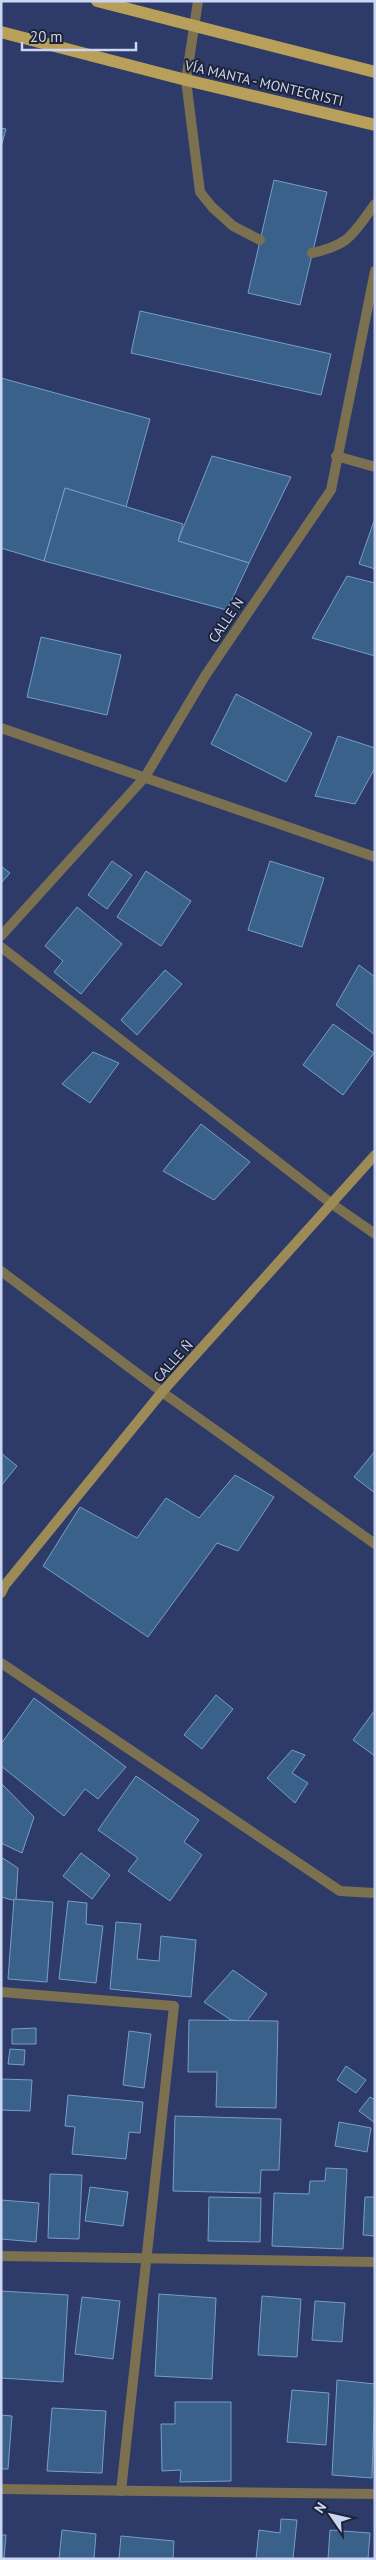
<svg xmlns="http://www.w3.org/2000/svg" width="376" height="2560" font-family="'PT Sans',sans-serif">
	<rect width="100%" height="100%" fill="#2e3a67"/>
	<g fill="#3a618a" stroke="#769ecb">
		<polygon points="1,128 6,129 1,147"/>
		<polygon points="274,180 327,192 300,305 248,293"/>
		<polygon points="140,311 331,354 321,395 131,353"/>
		<polygon points="1,378 150,419 126,507 65,488 44,561 1,548"/>
		<polygon points="212,456 291,477 249,563 178,541"/>
		<polygon points="65,488 183,524 178,541 249,563 227,610 44,561"/>
		<polygon points="374,521 375,522 375,569 359,564"/>
		<polygon points="347,576 375,583 375,656 312,638"/>
		<polygon points="41,637 121,655 107,715 27,697"/>
		<polygon points="236,694 312,733 286,782 211,744"/>
		<polygon points="338,736 375,748 375,768 355,804 315,796"/>
		<polygon points="112,861 132,875 107,909 88,895"/>
		<polygon points="270,861 324,878 302,947 248,930"/>
		<polygon points="1,866 10,873 1,883"/>
		<polygon points="146,871 191,901 161,946 117,917"/>
		<polygon points="77,907 122,944 81,994 54,972 63,961 45,946"/>
		<polygon points="359,965 375,977 375,1035 336,1005"/>
		<polygon points="165,970 182,984 137,1035 121,1020"/>
		<polygon points="333,1024 374,1053 343,1095 303,1065"/>
		<polygon points="93,1052 119,1063 90,1103 62,1084"/>
		<polygon points="201,1124 250,1162 214,1200 163,1171"/>
		<polygon points="375,1451 375,1493 354,1477"/>
		<polygon points="1,1453 17,1466 1,1486"/>
		<polygon points="235,1475 274,1497 238,1551 217,1543 148,1637 43,1566 80,1507 137,1538 166,1498 199,1518"/>
		<polygon points="216,1695 233,1709 202,1749 184,1735"/>
		<polygon points="34,1698 126,1767 98,1799 85,1789 64,1816 1,1766 1,1744"/>
		<polygon points="375,1710 375,1756 353,1740"/>
		<polygon points="292,1750 305,1755 292,1773 308,1783 295,1803 267,1778"/>
		<polygon points="136,1776 199,1820 184,1842 202,1855 170,1901 128,1871 138,1858 98,1830"/>
		<polygon points="1,1783 34,1817 22,1853 1,1843"/>
		<polygon points="81,1853 110,1875 92,1899 63,1876"/>
		<polygon points="1,1857 18,1868 16,1901 1,1897"/>
		<polygon points="14,1899 53,1902 47,1982 8,1979"/>
		<polygon points="68,1901 87,1903 86,1924 103,1926 96,1983 59,1979"/>
		<polygon points="116,1922 141,1924 137,1959 159,1961 161,1936 196,1940 191,1997 110,1989"/>
		<polygon points="233,1970 267,1994 247,2021 231,2020 204,2002"/>
		<polygon points="189,2020 278,2021 276,2108 216,2107 217,2072 188,2072"/>
		<polygon points="36,2028 36,2044 12,2044 12,2029"/>
		<polygon points="129,2031 151,2034 144,2088 123,2085"/>
		<polygon points="10,2049 25,2050 24,2065 8,2064"/>
		<polygon points="346,2066 366,2080 356,2093 337,2080"/>
		<polygon points="1,2079 32,2080 30,2111 1,2110"/>
		<polygon points="68,2095 143,2102 140,2133 129,2132 126,2159 72,2154 75,2127 65,2126"/>
		<polygon points="370,2097 375,2100 375,2123 359,2111"/>
		<polygon points="175,2116 281,2119 279,2170 261,2170 260,2193 173,2191"/>
		<polygon points="339,2122 371,2128 367,2152 335,2146"/>
		<polygon points="326,2168 347,2169 343,2249 272,2246 274,2193 309,2194 310,2181 325,2181"/>
		<polygon points="50,2174 82,2175 79,2239 48,2238"/>
		<polygon points="90,2187 128,2192 123,2226 85,2221"/>
		<polygon points="209,2197 261,2198 260,2242 208,2241"/>
		<polygon points="365,2197 375,2197 375,2236 363,2235"/>
		<polygon points="1,2200 39,2203 36,2242 1,2239"/>
		<polygon points="1,2291 68,2295 63,2382 1,2378"/>
		<polygon points="159,2294 216,2298 212,2379 155,2376"/>
		<polygon points="262,2296 301,2299 297,2357 258,2355"/>
		<polygon points="82,2297 120,2301 113,2359 75,2354"/>
		<polygon points="315,2301 345,2303 342,2342 312,2340"/>
		<polygon points="337,2380 375,2384 372,2478 332,2475"/>
		<polygon points="292,2390 329,2393 326,2445 287,2442"/>
		<polygon points="175,2402 231,2402 231,2481 180,2482 181,2470 162,2471 161,2424 175,2424"/>
		<polygon points="52,2408 106,2411 102,2473 47,2471"/>
		<polygon points="1,2415 12,2416 8,2469 1,2469"/>
		<polygon points="281,2519 297,2520 293,2559 256,2559 259,2530 280,2533"/>
		<polygon points="62,2530 96,2534 94,2559 59,2559"/>
		<polygon points="330,2530 370,2533 368,2559 328,2559"/>
		<polygon points="1,2535 6,2535 4,2559 1,2559"/>
		<polygon points="121,2536 174,2541 173,2559 119,2559"/>
	</g>
	<g fill="none" stroke-linecap="round" stroke-linejoin="round">
		<g stroke="#7b704f" stroke-width="10">
			<polyline points="186,80 200,192 212,207 233,226 260,240"/>
			<path d="M 312,253 C 350,245 353,234 375,204"/>
		</g>
		<g stroke="#7b704f" stroke-width="10">
			<polyline points="186,80 198,1"/>
			<polyline points="336,456 375,467"/>
			<polyline points="1,728 375,857"/>
			<polyline points="1,936 145,777 205,676 331,490 375,271"/>
			<polyline points="1,947 332,1204 375,1234"/>
			<polyline points="1,1271 162,1392 375,1544"/>
			<polyline points="1,1663 340,1891 375,1893"/>
			<polyline points="1,1992 174,2006 121,2491"/>
			<polyline points="1,2256 375,2262"/>
			<polyline points="1,2489 375,2494"/>
		</g>
		<polyline stroke="#9d8b57" stroke-width="10" points="1,1593 5,1585 162,1392 375,1155"/>
		<g stroke="#b8a05b" stroke-width="12">
			<polyline points="97,1 375,72"/>
			<polyline points="1,32 186,80 375,125"/>
		</g>
	</g>
	<g text-anchor="middle" stroke-width="4" stroke-linejoin="round" paint-order="stroke">
		<g font-size="14" fill="#ccd5f1" stroke="#1d2338">
			<text transform="translate(264 83) rotate(13)" y="5">VÍA MANTA - MONTECRISTI</text>
			<text transform="translate(226 620) rotate(-56)" y="5">CALLE N</text>
			<text transform="translate(173 1361) rotate(-48)" y="5">CALLE Ñ</text>
		</g>
	</g>
	<rect width="376" height="2560" fill="none" stroke="#ccd5f1" stroke-width="5"/>
	<g transform="translate(331 2515) rotate(304)" stroke="#1d2338" stroke-width="4" paint-order="stroke">
	<path d="M0-4L9 19L0 12L-9 19Z" fill="#ccd5f1"/>
	<text y="-8" font-size="14" font-weight="bold" text-anchor="middle" fill="#ccd5f1">N</text>
	</g>
	<path d="M22 42v8h114v-8" fill="none" stroke="#ccd5f1" stroke-width="2.5"/>
	<text x="30" y="42" font-size="15" fill="#ccd5f1" stroke="#1d2338" stroke-width="4" paint-order="stroke">20 m</text>
</svg>
